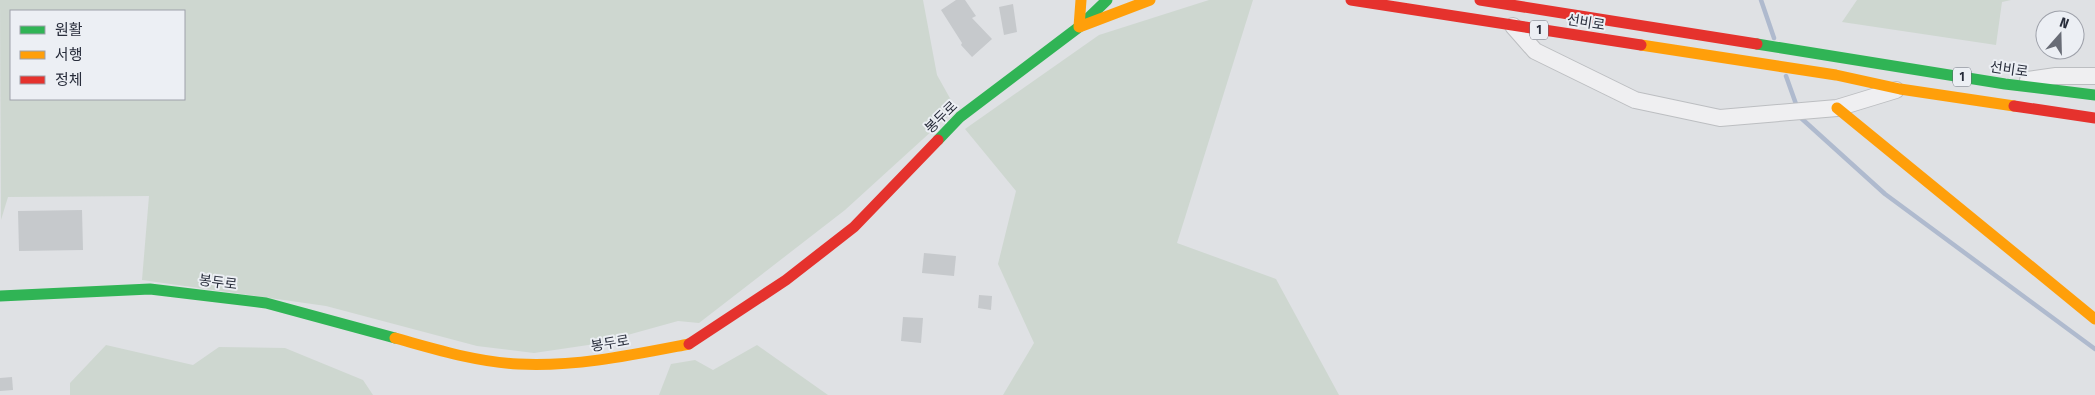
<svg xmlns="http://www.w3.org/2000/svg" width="2095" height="395" font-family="'Fira Sans Condensed','Noto Sans KR',sans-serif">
	<rect width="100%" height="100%" fill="#dfe1e4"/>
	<g fill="#ced7d0" fill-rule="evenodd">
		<path d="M 0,0 L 923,0 L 937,75 L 956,109 L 845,210 L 699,323 L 678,321 L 595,344 L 534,353 L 477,346 L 326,306 L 142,280 L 149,196 L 8,197 L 1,220 ZM 11,11 L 184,11 L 184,99 L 11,99 Z"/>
		<polygon points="1209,0 1253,0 1177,243 1276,279 1339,395 1003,395 1034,343 998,264 1016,191 965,129 1099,35"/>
		<polygon points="1857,0 2011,0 2002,2 1996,45 1842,22"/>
		<polygon points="106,345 193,365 219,347 285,348 363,380 373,395 70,395 70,383"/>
		<polygon points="757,345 828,395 659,395 671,364 695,360 713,370"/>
	</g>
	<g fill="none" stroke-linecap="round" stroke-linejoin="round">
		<g stroke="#afbace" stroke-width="4.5">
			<polyline points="1761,0 1774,38"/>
			<polyline points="1786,76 1801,118 1885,194 2095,349"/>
		</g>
	</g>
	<g fill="#c6c9cc">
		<polygon points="956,0 965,0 976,16 972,18 992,39 972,57 961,45 962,43 941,10"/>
		<polygon points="1013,4 1017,32 1004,35 999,7"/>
		<polygon points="82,210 83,250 19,251 18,211"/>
		<polygon points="924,253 956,256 954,276 922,273"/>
		<polygon points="979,295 992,296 991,310 978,308"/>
		<polygon points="903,317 923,318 921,343 901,341"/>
		<polygon points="12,377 13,390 0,391 0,378"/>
	</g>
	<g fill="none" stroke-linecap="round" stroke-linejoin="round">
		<defs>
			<g id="street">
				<polyline points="1513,26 1535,51 1635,100 1720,118 1837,108 1896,90"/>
				<polyline points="2028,80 2056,76 2095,76"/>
			</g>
		</defs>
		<use href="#street" stroke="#bcbec1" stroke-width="18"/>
		<use href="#street" stroke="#efeff1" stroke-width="16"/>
		<g stroke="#30b455" stroke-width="11">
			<polyline points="1757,44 2005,84 2095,95"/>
			<polyline points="938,140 960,117 1079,27 1107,0"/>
			<polyline points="0,296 150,289 266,303 395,338"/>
		</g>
		<g stroke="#ff9f0a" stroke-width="11">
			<polyline points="1081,0 1079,27 1150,0"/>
			<polyline points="1641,45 1836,75 1900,89 2014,106"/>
			<polyline points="1837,108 2095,319"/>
			<path d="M 395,338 C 435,349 476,362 518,364 C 576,367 632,355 689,344"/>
		</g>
		<g stroke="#e5322d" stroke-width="11">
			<polyline points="1351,0 1641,45"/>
			<polyline points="1480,0 1757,44"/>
			<polyline points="2014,106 2095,118"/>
			<polyline points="689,344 786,280 854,227 938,140"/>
		</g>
	</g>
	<g text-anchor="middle" stroke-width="4" stroke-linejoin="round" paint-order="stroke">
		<g fill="#eceff4" stroke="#636772" stroke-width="1">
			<rect x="1530" y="20.5" width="18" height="19" rx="4"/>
			<rect x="1953" y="67.5" width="18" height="19" rx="4"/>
		</g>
		<g font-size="12" font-weight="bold" fill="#282d3b">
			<text x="1539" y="34">1</text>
			<text x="1962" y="81">1</text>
		</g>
		<g font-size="14" fill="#282d3b" stroke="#eceff4">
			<text transform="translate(1586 22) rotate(9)" y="5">선비로</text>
			<text transform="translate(2009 69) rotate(8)" y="5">선비로</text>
			<text transform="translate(941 117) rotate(-44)" y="5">봉두로</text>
			<text transform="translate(218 282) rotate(7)" y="5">봉두로</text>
			<text transform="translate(610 343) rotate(-10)" y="5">봉두로</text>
		</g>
	</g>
	<rect x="10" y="10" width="175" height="90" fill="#eceff4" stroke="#9ea1aa"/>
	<rect x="20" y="26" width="25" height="8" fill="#30b455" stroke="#9ea1aa"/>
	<text x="55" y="35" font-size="15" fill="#282d3b">원활</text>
	<rect x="20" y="51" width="25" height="8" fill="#ff9f0a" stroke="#9ea1aa"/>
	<text x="55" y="60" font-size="15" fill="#282d3b">서행</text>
	<rect x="20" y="76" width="25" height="8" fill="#e5322d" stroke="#9ea1aa"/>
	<text x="55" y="85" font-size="15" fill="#282d3b">정체</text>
	<g transform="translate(2060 35) rotate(20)"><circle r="24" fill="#eceff4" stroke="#9ea1aa"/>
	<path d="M0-4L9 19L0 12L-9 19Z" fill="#686c76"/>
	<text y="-8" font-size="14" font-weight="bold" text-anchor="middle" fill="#282d3b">N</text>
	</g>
</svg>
